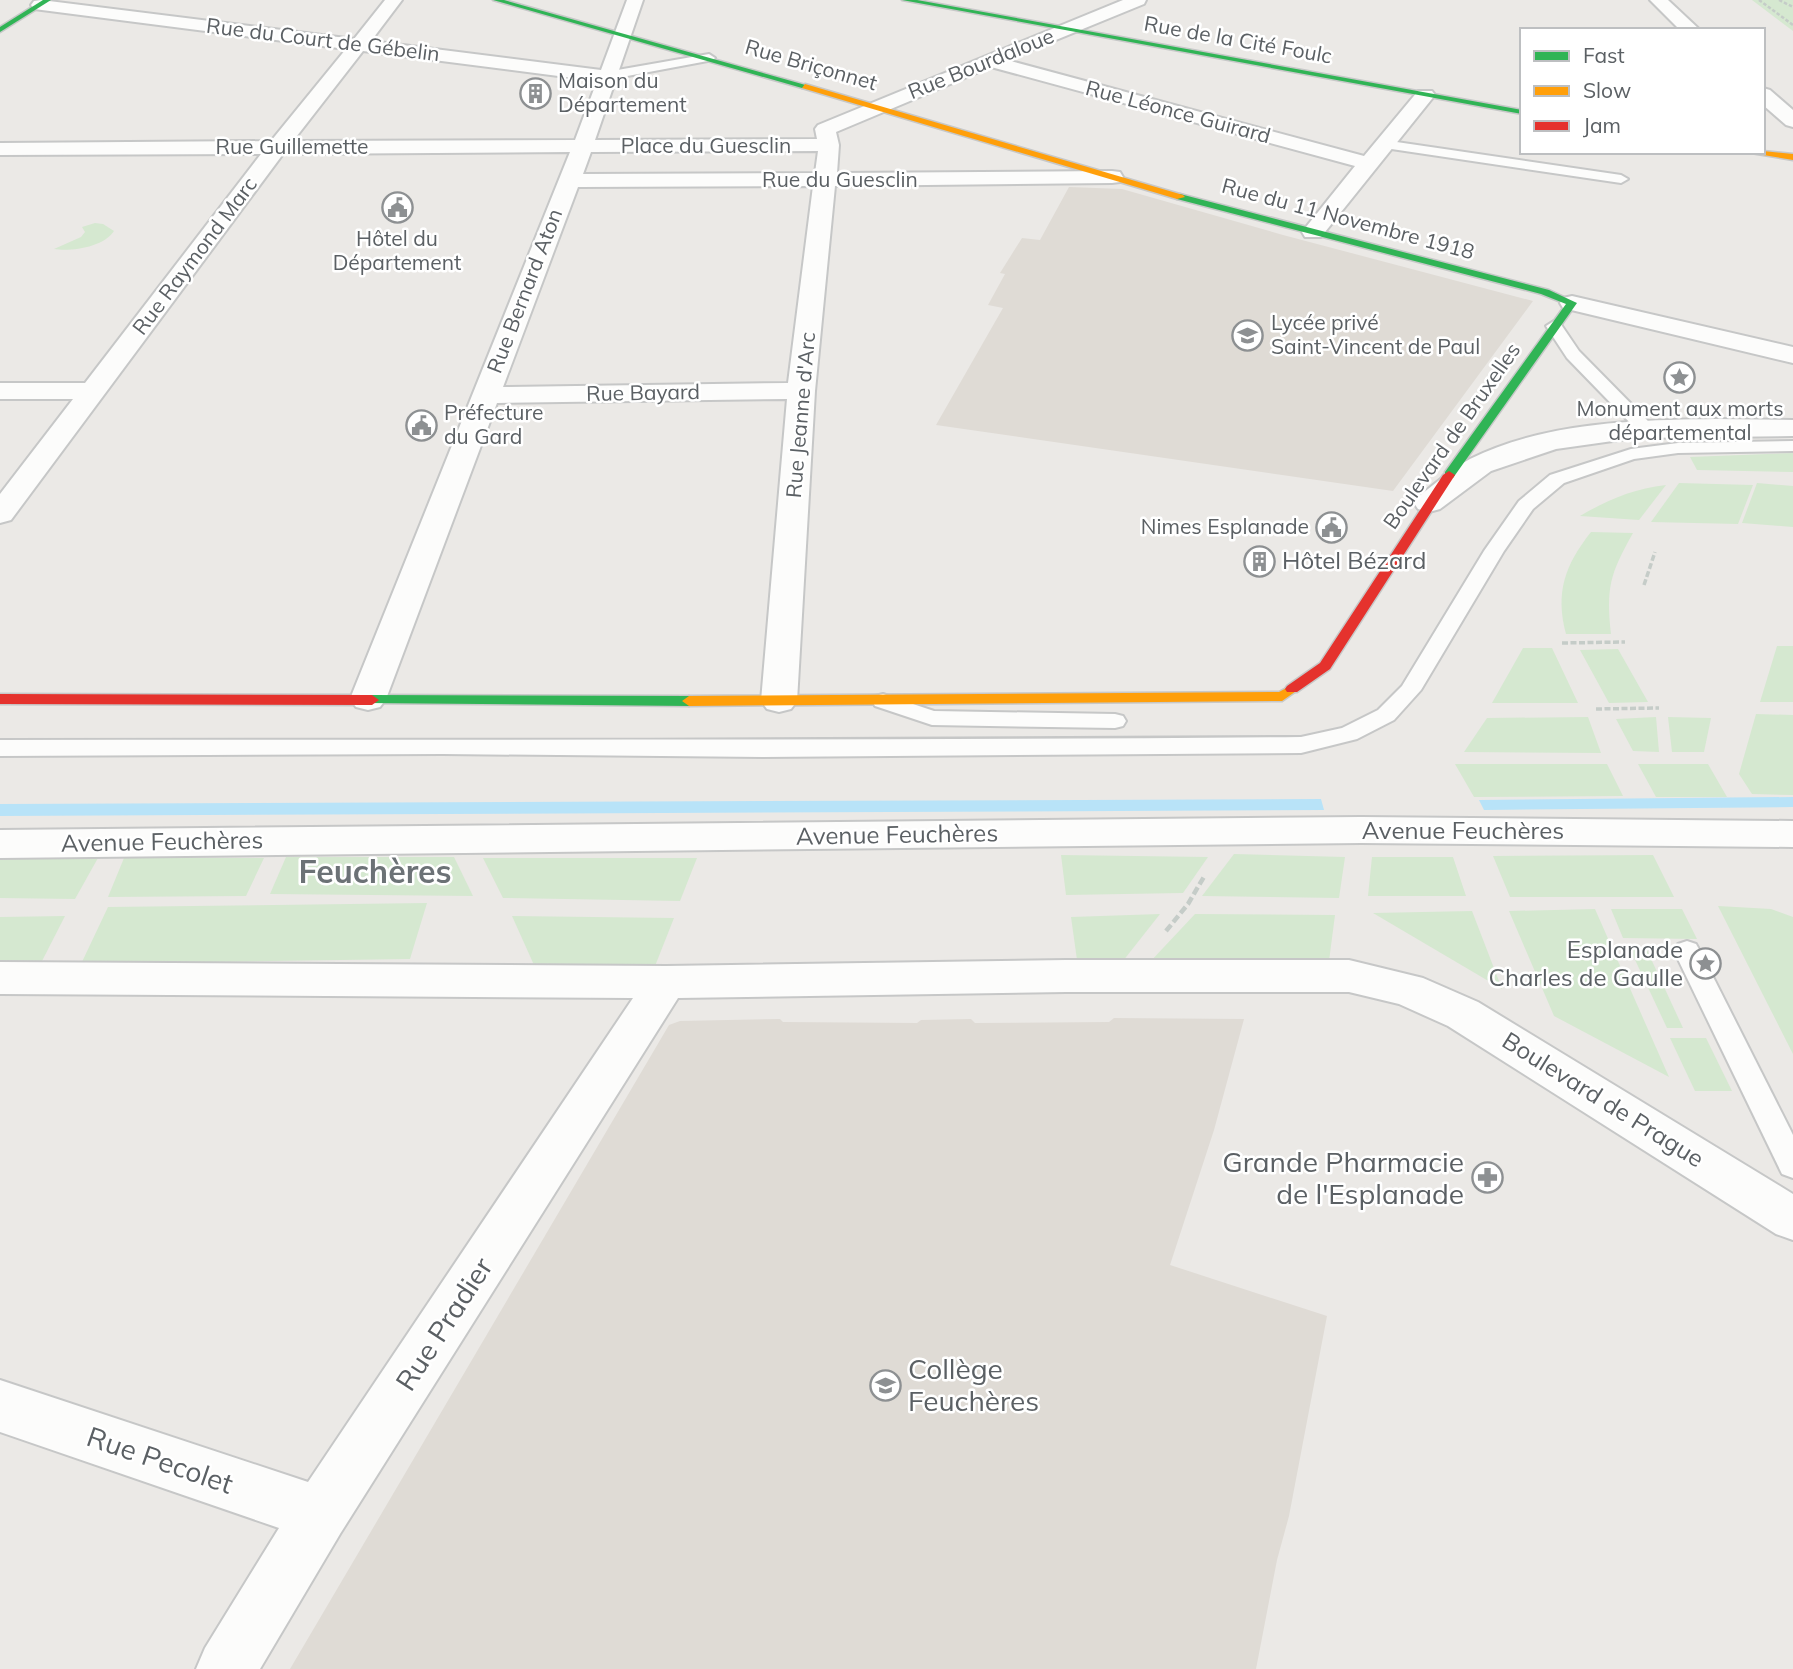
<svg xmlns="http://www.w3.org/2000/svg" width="1793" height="1669" font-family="Mulish,sans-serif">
	<rect width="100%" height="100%" fill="#ebe9e6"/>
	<g fill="#dfdbd5">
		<polygon points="1069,187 1122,189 1283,235 1533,301 1393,491 936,425 1003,308 988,305 1005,274 1000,273 1022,238 1040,240"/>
		<polygon points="1114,1018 1244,1019 1214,1130 1170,1265 1327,1316 1289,1516 1277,1560 1256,1669 290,1669 669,1025 680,1021 780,1019 783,1022 917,1023 921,1020 971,1019 975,1023 1109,1022"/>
	</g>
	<g fill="#d5e8d0">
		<polygon points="1752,0 1793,0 1793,31"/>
		<path d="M 95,223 L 103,224 L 114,231 C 104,247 71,252 54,249 L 81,237 L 85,232 L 82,227 Z"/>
		<polygon points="1793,453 1793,472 1697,470 1690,457"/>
		<polygon points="1679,483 1753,485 1738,524 1651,522"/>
		<polygon points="1757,483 1793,486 1793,527 1742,523"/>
		<path d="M 1666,485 L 1639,520 L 1580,516 C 1609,499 1633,489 1666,485 Z"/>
		<path d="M 1591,532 L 1633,533 C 1610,574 1606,587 1611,634 L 1566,634 C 1555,592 1565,565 1591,532 Z"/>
		<polygon points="1777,646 1793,646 1793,702 1760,702"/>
		<polygon points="1523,648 1552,648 1578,703 1492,703"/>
		<polygon points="1618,649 1648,702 1609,703 1580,650"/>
		<polygon points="1756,714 1793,715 1793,795 1752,794 1739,774"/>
		<polygon points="1588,717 1601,753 1464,752 1487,718"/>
		<polygon points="1656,717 1659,752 1633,751 1616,719"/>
		<polygon points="1668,717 1711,718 1704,752 1672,752"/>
		<polygon points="1455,764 1607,764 1623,796 1474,797"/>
		<polygon points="1638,764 1708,764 1727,797 1656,797"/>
		<polygon points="1234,854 1345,857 1339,898 1202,896"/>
		<polygon points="1061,855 1208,857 1183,893 1066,895"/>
		<polygon points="1653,855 1674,897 1510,897 1493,856"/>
		<polygon points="286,857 454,857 473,896 270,894"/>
		<polygon points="1372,857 1453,857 1466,896 1368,896"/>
		<polygon points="0,858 98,858 75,899 0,898"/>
		<polygon points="124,858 264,858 246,896 108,897"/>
		<polygon points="483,858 697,858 680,901 503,898"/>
		<polygon points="427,903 410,959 81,964 108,907"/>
		<polygon points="1718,906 1771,909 1793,917 1793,1054"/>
		<polygon points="1595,909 1669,1077 1554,1016 1509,911"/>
		<polygon points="1611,909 1682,909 1697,939 1623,938"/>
		<polygon points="1472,911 1502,989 1373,913"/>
		<polygon points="1160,914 1119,966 1078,967 1071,917"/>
		<polygon points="1195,914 1335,915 1329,961 1149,963"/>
		<polygon points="65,916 41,963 0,963 0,917"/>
		<polygon points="512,916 674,918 655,966 534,965"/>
		<polygon points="1629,947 1646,948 1683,1028 1667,1028"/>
		<polygon points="1670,1038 1706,1038 1732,1091 1695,1091"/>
	</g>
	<g fill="#b8e3f8">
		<polygon points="1793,797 1793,807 1484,810 1479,800"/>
		<polygon points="1321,799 1324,810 0,816 0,804"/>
	</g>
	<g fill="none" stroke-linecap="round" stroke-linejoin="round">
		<defs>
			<g id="lane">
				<polygon points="709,54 715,58 713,60 606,80 600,76 606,72"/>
				<polygon points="1383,140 1621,175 1628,179 1621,183 1378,147 1378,141"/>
				<polygon points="1554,321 1560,323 1579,351 1647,420 1650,424 1647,428 1635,428 1567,358 1546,326"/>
				<path d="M 1793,441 L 1793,451 L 1678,453 L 1634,459 L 1564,483 L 1533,509 L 1504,551 L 1421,690 L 1394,720 L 1357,739 L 1301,753 L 763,757 L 443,754 L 0,756 L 0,740 C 434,739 867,741 1301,737 L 1342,728 L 1378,710 L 1402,686 L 1484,551 L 1519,501 L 1550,475 L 1631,449 L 1678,443 Z"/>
				<polygon points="883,694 934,711 1115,714 1123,716 1126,721 1123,726 1115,728 932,725 875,706 872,701 875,696"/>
				<polygon points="1687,941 1696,944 1700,951 1793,1135 1793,1178 1782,1174 1674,951 1678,944"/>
			</g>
			<g id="street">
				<path d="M 41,0 L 354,39 L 385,0 L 402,0 L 371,41 L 601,70 L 627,0 L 643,0 L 595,140 L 817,139 L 815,129 L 818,125 L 1123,0 L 1146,0 L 1144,4 L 1007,60 L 1364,156 L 1418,91 L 1432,91 L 1435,95 L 1321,237 L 1305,237 L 1302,232 L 1355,166 L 991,67 L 836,132 L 839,145 L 837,173 L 1112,171 L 1120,172 L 1123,177 L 1120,182 L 1112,183 L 835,186 L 815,391 L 797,701 L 791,709 L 779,712 L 767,709 L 761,701 L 787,399 L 497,403 L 386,699 L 380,707 L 368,710 L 356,707 L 350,699 L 570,152 L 283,154 L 11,520 L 0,523 L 0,494 L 73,399 L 0,399 L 0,383 L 85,383 L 261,154 L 0,155 L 0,143 L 271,141 L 346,49 L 34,9 L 31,5 L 34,1 ZM 363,51 L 597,81 L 575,140 L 293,141 ZM 818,151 L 815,173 L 583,174 L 591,152 ZM 813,186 L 788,383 L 503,387 L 578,187 Z"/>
				<polygon points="1650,0 1668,0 1700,30 1680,30"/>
				<polygon points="1763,88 1770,90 1793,110 1793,127 1786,125 1763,105"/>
				<polygon points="1572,296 1793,347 1793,363 1563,308 1560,303 1563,298"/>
				<path d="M 1716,419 L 1793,420 L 1793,436 L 1634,438 L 1556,449 L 1491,471 L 1440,509 L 1429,512 L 1418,509 L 1414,503 L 1418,497 C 1435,484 1451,469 1470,459 C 1545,422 1635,420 1716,419 Z"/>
				<polygon points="1361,817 1793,821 1793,847 1361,843 0,858 0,830"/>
				<polygon points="1066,960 1349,960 1423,978 1478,1002 1793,1194 1793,1240 1776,1234 1448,1026 1399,1004 1349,992 1066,992 678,998 340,1534 260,1669 196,1669 205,1648 279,1528 0,1432 0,1380 308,1482 633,998 0,994 0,962 666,966"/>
			</g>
			<g id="fast">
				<polygon points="43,0 51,0 0,32 0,27"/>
				<polygon points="493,0 504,0 809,86 802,88"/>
				<polygon points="902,0 917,0 1522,110 1522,114"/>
				<polygon points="1180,194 1549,290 1577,303 1453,478 1445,478 1445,472 1566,304 1541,294 1177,199 1175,197"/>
				<polygon points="372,695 689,696 696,701 689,706 367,703 365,700 367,697"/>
			</g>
			<g id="slow">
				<polygon points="805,84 1183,195 1185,197 1177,199 802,88"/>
				<polygon points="1763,151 1793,154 1793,160 1745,152"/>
				<polygon points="1292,685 1299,689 1282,701 689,706 682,701 689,696 1279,692"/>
			</g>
			<g id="jam">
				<polygon points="1449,471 1455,475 1330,669 1297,692 1287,692 1285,689 1287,686 1320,663 1443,475"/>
				<polygon points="0,694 372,695 379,700 372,705 0,704"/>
			</g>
		</defs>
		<use href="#lane" stroke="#c6c7c7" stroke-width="4"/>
		<use href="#street" stroke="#c6c7c7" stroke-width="4"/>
		<use href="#fast" stroke="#c7c8c8" stroke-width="3"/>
		<use href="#slow" stroke="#c7c8c8" stroke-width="3"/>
		<use href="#jam" stroke="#c7c8c8" stroke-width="3"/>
		<g stroke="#c5ccc8" stroke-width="2.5" stroke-dasharray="3.5 2" stroke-linecap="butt">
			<polyline points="1759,0 1793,25"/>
			<polyline points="1779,0 1793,7"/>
		</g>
		<g stroke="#c5ccc8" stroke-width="3.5" stroke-dasharray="6 2.5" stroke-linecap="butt">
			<polyline points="1644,585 1655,552"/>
			<polyline points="1562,643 1625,642"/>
			<polyline points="1596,709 1659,708"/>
		</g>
		<polyline stroke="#c5ccc8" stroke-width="4.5" stroke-dasharray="8 3.5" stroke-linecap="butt" points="1166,931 1188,904 1205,875"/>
		<use href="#lane" fill="#fcfcfb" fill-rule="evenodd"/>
		<use href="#street" fill="#fcfcfb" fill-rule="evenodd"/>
		<use href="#fast" fill="#30b455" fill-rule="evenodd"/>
		<use href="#slow" fill="#ff9f0a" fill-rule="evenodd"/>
		<use href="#jam" fill="#e5322d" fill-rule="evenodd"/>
	</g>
	<defs>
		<symbol id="building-ring" viewBox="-11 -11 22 22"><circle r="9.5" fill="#fff" stroke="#8d9092" stroke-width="1.5"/><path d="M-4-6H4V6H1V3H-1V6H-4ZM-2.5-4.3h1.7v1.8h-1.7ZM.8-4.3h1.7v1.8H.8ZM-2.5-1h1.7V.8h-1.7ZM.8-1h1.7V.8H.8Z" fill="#8d9092"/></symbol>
		<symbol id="civic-ring" viewBox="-11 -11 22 22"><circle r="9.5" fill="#fff" stroke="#8d9092" stroke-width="1.5"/><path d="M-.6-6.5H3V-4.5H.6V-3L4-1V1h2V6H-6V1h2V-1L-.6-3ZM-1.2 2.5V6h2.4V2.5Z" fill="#8d9092"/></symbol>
		<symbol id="school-ring" viewBox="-11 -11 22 22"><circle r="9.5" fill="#fff" stroke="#8d9092" stroke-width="1.5"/><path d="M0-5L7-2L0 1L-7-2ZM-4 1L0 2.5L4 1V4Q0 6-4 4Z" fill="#8d9092"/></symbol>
		<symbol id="sight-ring" viewBox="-11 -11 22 22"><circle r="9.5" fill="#fff" stroke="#8d9092" stroke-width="1.5"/><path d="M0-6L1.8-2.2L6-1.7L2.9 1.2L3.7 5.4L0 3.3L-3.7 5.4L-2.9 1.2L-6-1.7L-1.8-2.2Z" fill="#8d9092"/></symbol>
		<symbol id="pharmacy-ring" viewBox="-11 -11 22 22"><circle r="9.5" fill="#fff" stroke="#8d9092" stroke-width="1.5"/><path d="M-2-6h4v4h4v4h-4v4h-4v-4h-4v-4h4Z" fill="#8d9092"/></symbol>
	</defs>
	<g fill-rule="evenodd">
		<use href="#building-ring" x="518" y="76" width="35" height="35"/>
		<use href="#civic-ring" x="380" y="190" width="35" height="35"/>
		<use href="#school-ring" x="1230" y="318" width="35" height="35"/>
		<use href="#sight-ring" x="1662" y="360" width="35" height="35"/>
		<use href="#civic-ring" x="404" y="408" width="35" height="35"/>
		<use href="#civic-ring" x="1314" y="510" width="35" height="35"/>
		<use href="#building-ring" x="1242" y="544" width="35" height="35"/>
		<use href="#sight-ring" x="1688" y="946" width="35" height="35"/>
		<use href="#pharmacy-ring" x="1470" y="1160" width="35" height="35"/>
		<use href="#school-ring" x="868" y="1368" width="35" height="35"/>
	</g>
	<g text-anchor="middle" stroke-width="5" stroke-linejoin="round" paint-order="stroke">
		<g font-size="21" fill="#5b6064" stroke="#fff">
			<text transform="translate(323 40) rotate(7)" y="7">Rue du Court de Gébelin</text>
			<text transform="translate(1238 40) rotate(10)" y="7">Rue de la Cité Foulc</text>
			<text transform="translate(981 64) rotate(-22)" y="7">Rue Bourdaloue</text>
			<text transform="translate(811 65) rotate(16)" y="7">Rue Briçonnet</text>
			<text transform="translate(1178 112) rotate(15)" y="7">Rue Léonce Guirard</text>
			<text x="706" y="153">Place du Guesclin</text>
			<text x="292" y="154">Rue Guillemette</text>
			<text x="840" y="187">Rue du Guesclin</text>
			<text transform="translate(1348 219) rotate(15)" y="7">Rue du 11 Novembre 1918</text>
			<text transform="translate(195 256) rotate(-53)" y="7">Rue Raymond Marc</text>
			<text transform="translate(525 291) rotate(-69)" y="7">Rue Bernard Aton</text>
			<text transform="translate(643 393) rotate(-1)" y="7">Rue Bayard</text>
			<text transform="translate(801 415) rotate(-85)" y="7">Rue Jeanne d'Arc</text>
			<text transform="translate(1452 436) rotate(-55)" y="7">Boulevard de Bruxelles</text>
		</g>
		<g font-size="21" fill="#5b6064" stroke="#fff" text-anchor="start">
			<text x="558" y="88">Maison du<tspan x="558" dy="24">Département</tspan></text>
			<text x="397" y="246" text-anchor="middle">Hôtel du<tspan x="397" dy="24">Département</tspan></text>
			<text x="1271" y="330">Lycée privé<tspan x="1271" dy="24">Saint-Vincent de Paul</tspan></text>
			<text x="1680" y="416" text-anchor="middle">Monument aux morts<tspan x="1680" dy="24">départemental</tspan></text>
			<text x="444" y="420">Préfecture<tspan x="444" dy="24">du Gard</tspan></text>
			<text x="1309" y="534" text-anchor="end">Nimes Esplanade</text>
		</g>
		<g font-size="24" fill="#5b6064" stroke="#fff" text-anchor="start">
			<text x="1282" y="569">Hôtel Bézard</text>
			<text x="1683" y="958" text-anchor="end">Esplanade<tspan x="1683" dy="28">Charles de Gaulle</tspan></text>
		</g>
		<g font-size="24" fill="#5b6064" stroke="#fff">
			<text x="1463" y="839">Avenue Feuchères</text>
			<text transform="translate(897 835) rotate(-1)" y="8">Avenue Feuchères</text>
			<text transform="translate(162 842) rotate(-1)" y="8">Avenue Feuchères</text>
			<text transform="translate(1603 1100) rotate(32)" y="8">Boulevard de Prague</text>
		</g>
		<g font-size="28" fill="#5b6064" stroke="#fff" text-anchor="end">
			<text x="1464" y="1172">Grande Pharmacie<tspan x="1464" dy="32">de l'Esplanade</tspan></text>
			<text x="908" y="1379" text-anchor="start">Collège<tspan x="908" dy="32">Feuchères</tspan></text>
		</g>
		<g font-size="28" fill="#5b6064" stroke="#fff">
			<text transform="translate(444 1324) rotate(-57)" y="10">Rue Pradier</text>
			<text transform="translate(160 1460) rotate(19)" y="10">Rue Pecolet</text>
		</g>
		<g font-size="32" font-weight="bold" fill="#6c7276" stroke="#fff">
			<text x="375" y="883">Feuchères</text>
		</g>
	</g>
	<rect x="1520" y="28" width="245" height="126" fill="#ffffff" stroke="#bdbfc1" stroke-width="2"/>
	<rect x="1534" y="51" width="35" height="10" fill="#30b455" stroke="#bdbfc1" stroke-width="2"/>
	<text x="1583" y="63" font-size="21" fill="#5b6064">Fast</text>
	<rect x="1534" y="86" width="35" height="10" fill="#ff9f0a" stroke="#bdbfc1" stroke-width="2"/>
	<text x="1583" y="98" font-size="21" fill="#5b6064">Slow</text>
	<rect x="1534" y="121" width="35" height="10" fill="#e5322d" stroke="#bdbfc1" stroke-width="2"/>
	<text x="1583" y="133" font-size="21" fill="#5b6064">Jam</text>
</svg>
